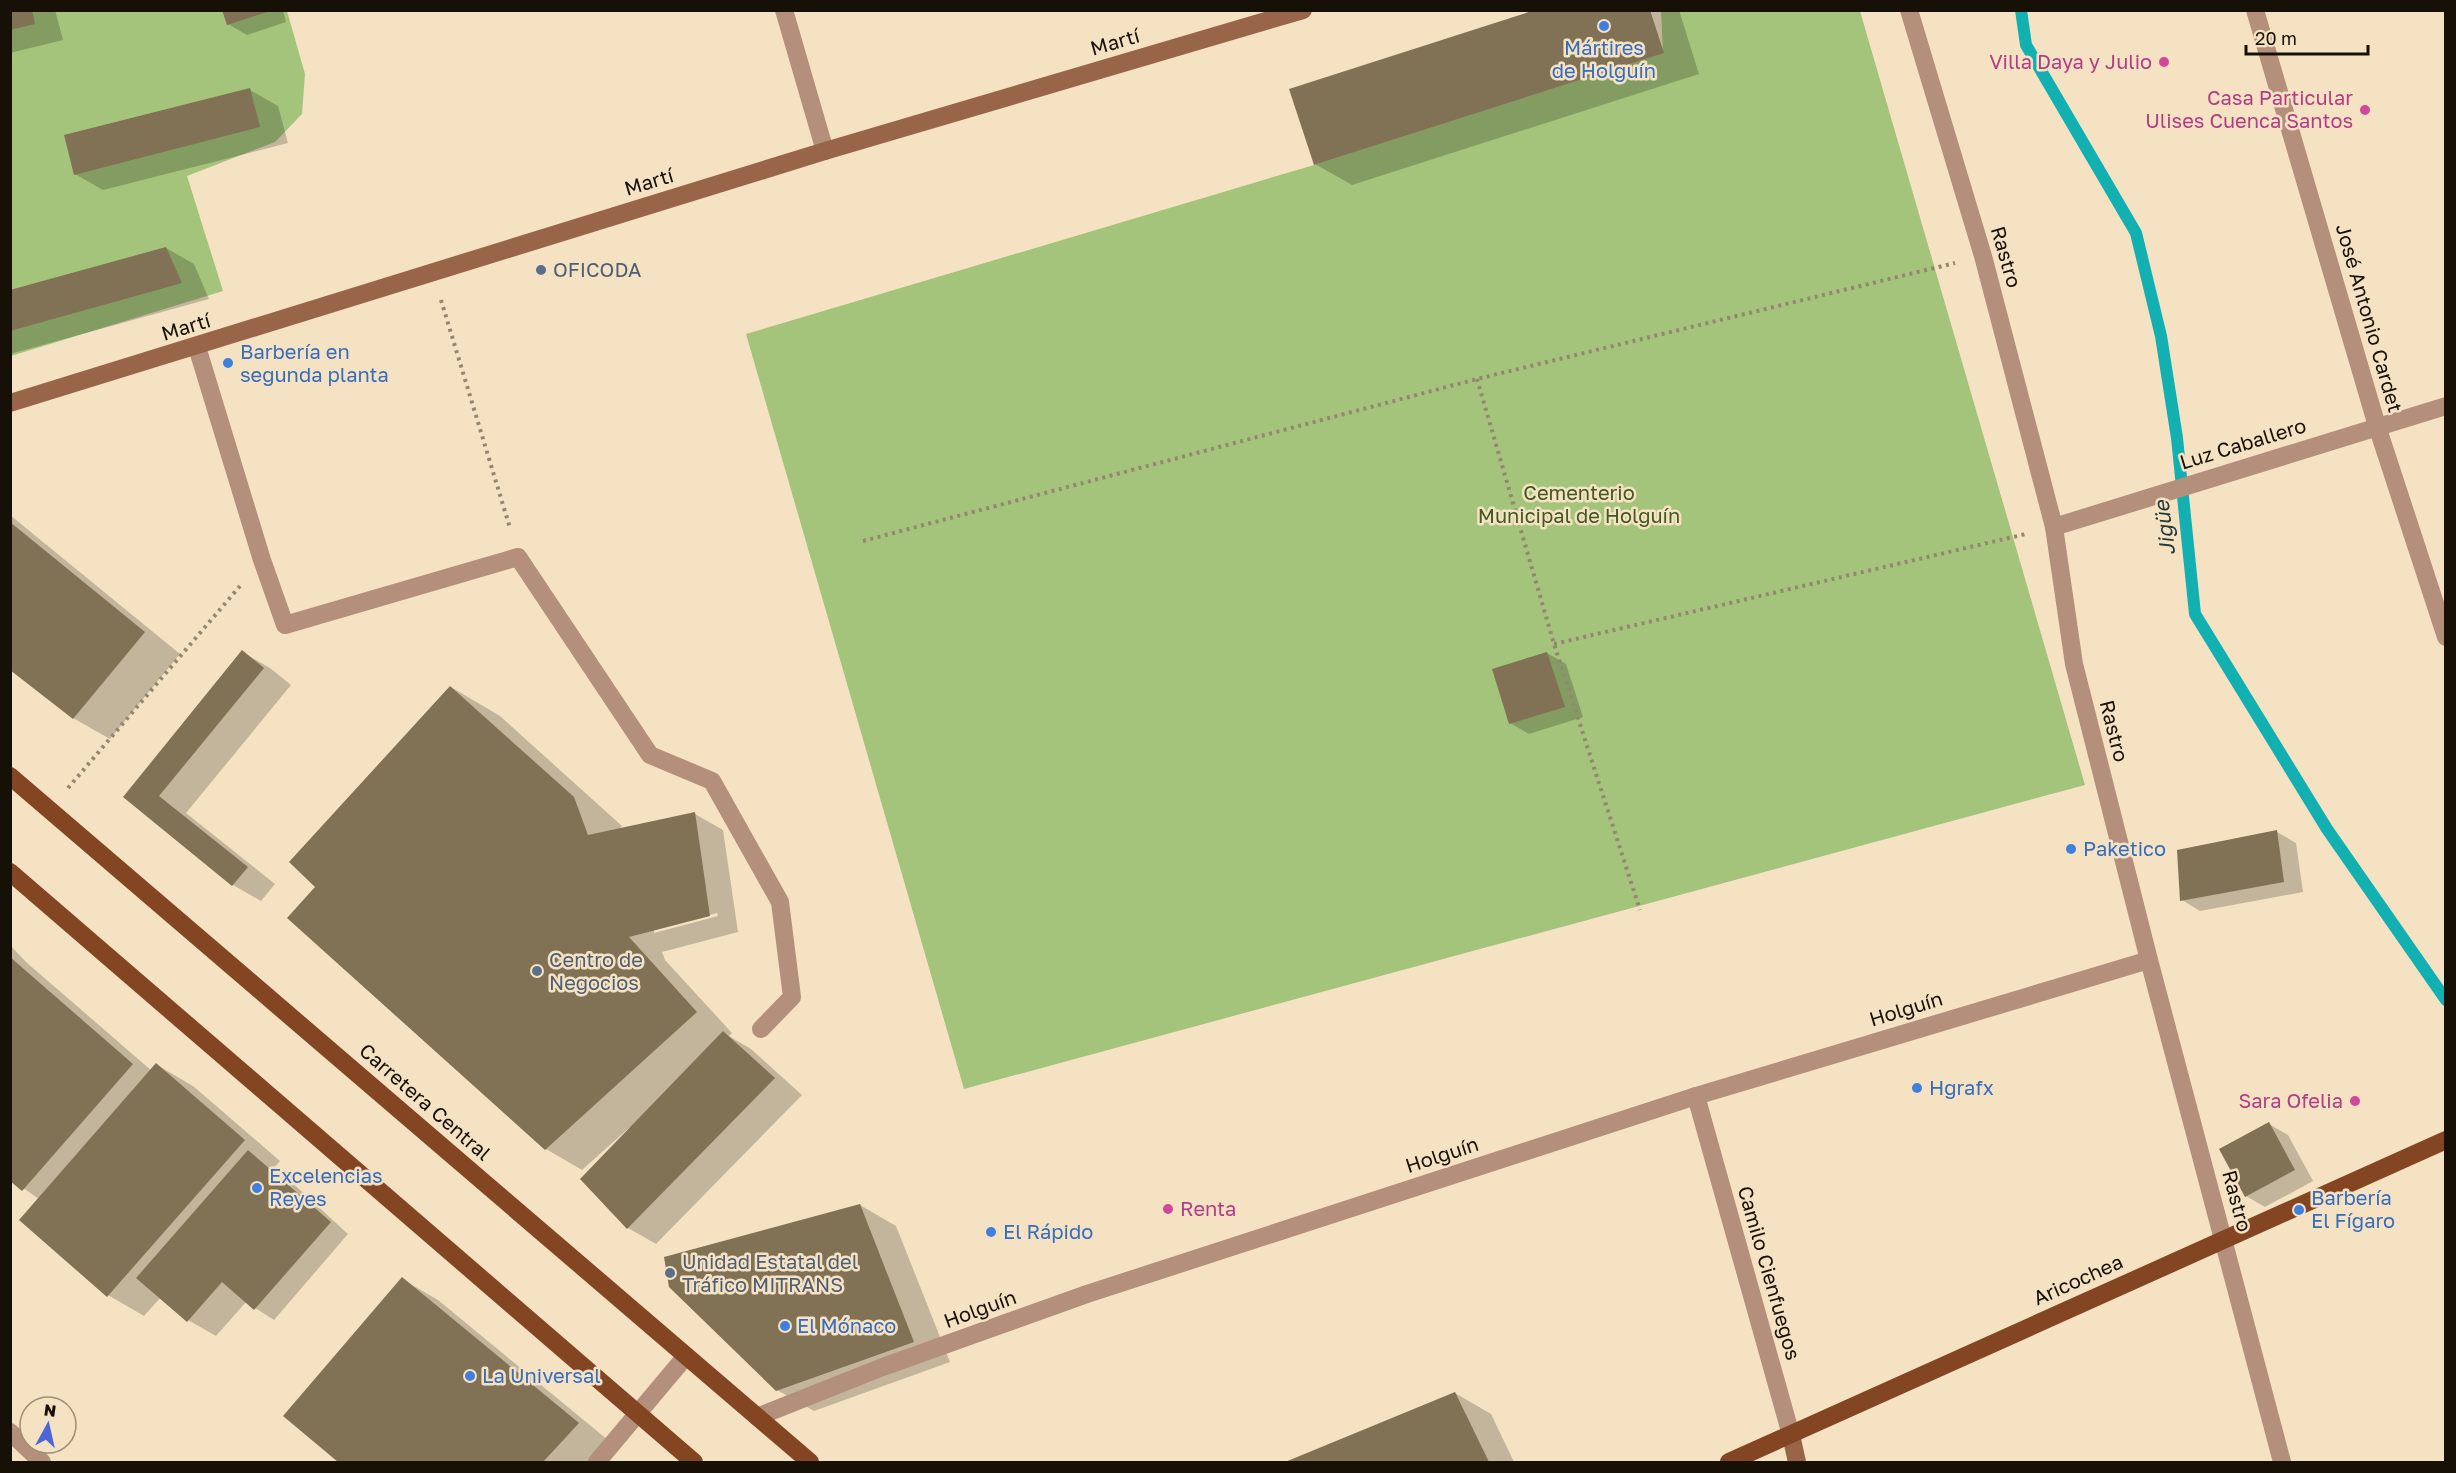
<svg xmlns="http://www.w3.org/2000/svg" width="2456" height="1473" font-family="'Golos Text',sans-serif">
	<rect width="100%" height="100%" fill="#f4e2c3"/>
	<g fill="#a4c47b">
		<polygon points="11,11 287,11 305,74 302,114 275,142 187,176 223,291 11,356"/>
		<polygon points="1661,11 1860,11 2085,785 964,1089 746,334 1314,165 1663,53"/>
	</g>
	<g fill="#0003" fill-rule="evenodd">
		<polygon points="10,10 55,10 63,40 10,53"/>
		<polygon points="224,10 283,10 286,22 247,35 228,24"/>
		<polygon points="1540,10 1679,10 1699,74 1352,185 1315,164"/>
		<polygon points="250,90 278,106 288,143 103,190 75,174"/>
		<polygon points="166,248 194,264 209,299 10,354 10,292"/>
		<polygon points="10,515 180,654 110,739 73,718 10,668"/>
		<polygon points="242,652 270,668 291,685 186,813 275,884 261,901 233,885 125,797"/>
		<polygon points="1547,653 1566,664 1583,717 1529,734 1510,723"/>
		<path d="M 451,687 L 500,716 L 622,826 L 619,830 L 695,814 L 723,830 L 738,932 L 662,952 L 665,960 L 732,1033 L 729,1036 L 751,1049 L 802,1095 L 656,1244 L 628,1228 L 631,1128 L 630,1127 L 582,1170 L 546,1149 L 318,887 ZM 717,913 L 718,916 L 654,933 L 654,929 Z"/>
		<polygon points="2277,832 2296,843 2303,892 2200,911 2182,900"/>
		<polygon points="10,945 26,962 152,1071 157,1065 193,1086 280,1161 275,1167 348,1234 274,1320 246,1302 216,1336 188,1320 161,1297 144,1316 108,1295 39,1199 10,1179"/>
		<polygon points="2269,1124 2288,1135 2313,1181 2265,1207 2246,1196"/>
		<polygon points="860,1205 896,1226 950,1362 814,1411 777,1390"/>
		<polygon points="402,1279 438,1300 614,1445 598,1462 341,1462 285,1416"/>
		<polygon points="1455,1393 1491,1414 1514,1462 1289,1462"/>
	</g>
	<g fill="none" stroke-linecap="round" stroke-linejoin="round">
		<polyline stroke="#13b0b1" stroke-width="12" points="2021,10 2026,45 2136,233 2161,336 2177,438 2195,614 2327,829 2446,1000"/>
	</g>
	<g fill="#817155">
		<polygon points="10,10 32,10 35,24 10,30"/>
		<polygon points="222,10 270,10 270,11 227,25"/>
		<polygon points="1535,10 1650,10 1664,53 1314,165 1289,89"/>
		<polygon points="250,88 260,127 74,175 64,135"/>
		<polygon points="166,247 182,283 10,331 10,290"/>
		<polygon points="10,522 145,632 73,719 10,670"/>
		<polygon points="242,650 264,668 159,796 248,867 232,886 123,797"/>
		<polygon points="1547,652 1565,707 1509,724 1492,669"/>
		<polygon points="450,686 574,797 588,835 695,812 710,916 629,937 697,1012 545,1150 287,918 315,887 289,862"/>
		<polygon points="2277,830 2284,882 2180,901 2177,850"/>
		<polygon points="10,957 133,1064 22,1191 10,1181"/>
		<polygon points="723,1031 775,1078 627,1229 580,1179"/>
		<polygon points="156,1063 245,1140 107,1297 19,1220"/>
		<polygon points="2269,1122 2295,1170 2245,1197 2219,1149"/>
		<polygon points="248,1150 331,1222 254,1310 222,1282 187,1322 136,1278"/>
		<polygon points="860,1204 914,1342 776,1391 669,1287 664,1257"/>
		<polygon points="402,1277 579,1423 543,1462 338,1462 283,1416"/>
		<polygon points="1455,1392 1489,1462 1285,1462"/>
	</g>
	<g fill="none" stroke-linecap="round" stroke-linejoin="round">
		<g stroke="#948771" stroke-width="4" stroke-dasharray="3 4.5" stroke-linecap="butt">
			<polyline points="441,300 510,528"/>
			<polyline points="1477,379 1554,644 1640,910"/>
			<polyline points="863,541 1477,379 1955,263"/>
			<polyline points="1554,644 2026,534"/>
			<polyline points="68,788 240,586"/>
		</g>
		<polyline stroke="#b38f7c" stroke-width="18" points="197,347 262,560 285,625 518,557 650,755 712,781 780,902 792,997 761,1029"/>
		<g stroke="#b38f7c" stroke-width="18">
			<polyline points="784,10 825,151"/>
			<polyline points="1909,10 1983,256 2054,527 2074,664 2149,960 2282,1462"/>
			<polyline points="2255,10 2377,426 2446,637"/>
			<polyline points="2054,527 2446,406"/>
			<polyline points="1696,1096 1791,1435"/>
			<polyline points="757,1417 880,1368 1087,1294 1696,1096 2149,960"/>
			<polyline points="10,1432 42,1462"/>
			<polyline points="597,1462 686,1356"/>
		</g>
		<g stroke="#996549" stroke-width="18">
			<polyline points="10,403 825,151 1303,10"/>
			<polyline points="1791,1435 1797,1462"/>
		</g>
		<g stroke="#844622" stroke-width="18">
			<polyline points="10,776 810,1462"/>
			<polyline points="10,872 694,1462"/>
			<polyline points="1729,1462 2446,1140"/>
		</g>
	</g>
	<g fill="#3f7fe0" stroke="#f4e2c3" stroke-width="2">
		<circle cx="1604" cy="26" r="6"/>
		<circle cx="228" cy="363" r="6"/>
		<circle cx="2071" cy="849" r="6"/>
		<circle cx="1917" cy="1088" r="6"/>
		<circle cx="257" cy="1188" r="6"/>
		<circle cx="2299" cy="1210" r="6"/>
		<circle cx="991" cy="1232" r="6"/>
		<circle cx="785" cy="1326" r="6"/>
		<circle cx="470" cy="1376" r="6"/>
	</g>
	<g fill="#d1479c" stroke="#f4e2c3" stroke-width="2">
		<circle cx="2164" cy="62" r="6"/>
		<circle cx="2365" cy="110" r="6"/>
		<circle cx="2355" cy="1101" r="6"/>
		<circle cx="1168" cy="1209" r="6"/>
	</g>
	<g fill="#5c6f8a" stroke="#f4e2c3" stroke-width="2">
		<circle cx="541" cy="270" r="6"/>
		<circle cx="537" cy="971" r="6"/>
		<circle cx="670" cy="1273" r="6"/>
	</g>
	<g text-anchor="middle" stroke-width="5" stroke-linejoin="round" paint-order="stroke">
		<g font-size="20" fill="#171006" stroke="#f4e2c3">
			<text transform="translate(1115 42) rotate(-16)" y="7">Martí</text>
			<text transform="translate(649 182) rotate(-17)" y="7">Martí</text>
			<text transform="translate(2006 257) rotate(74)" y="7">Rastro</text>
			<text transform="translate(2369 318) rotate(74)" y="7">José Antonio Cardet</text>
			<text transform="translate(186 327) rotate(-17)" y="7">Martí</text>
			<text transform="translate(2243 444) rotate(-17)" y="7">Luz Caballero</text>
			<text transform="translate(2114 731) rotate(76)" y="7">Rastro</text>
			<text transform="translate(1906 1009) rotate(-17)" y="7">Holguín</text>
			<text transform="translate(425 1102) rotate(41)" y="7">Carretera Central</text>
			<text transform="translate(1442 1155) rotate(-18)" y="7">Holguín</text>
			<text transform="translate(2237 1201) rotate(75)" y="7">Rastro</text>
			<text transform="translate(1769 1273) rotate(74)" y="7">Camilo Cienfuegos</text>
			<text transform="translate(2078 1280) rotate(-24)" y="7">Aricochea</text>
			<text transform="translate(980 1309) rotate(-20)" y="7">Holguín</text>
		</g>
		<g font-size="20" fill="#366cbe" stroke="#f4e2c3" text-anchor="start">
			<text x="1604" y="55" text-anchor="middle">Mártires<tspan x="1604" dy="23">de Holguín</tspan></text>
			<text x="240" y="359">Barbería en<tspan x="240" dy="23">segunda planta</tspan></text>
			<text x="2083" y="856">Paketico</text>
			<text x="1929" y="1095">Hgrafx</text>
			<text x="269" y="1183">Excelencias<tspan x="269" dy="23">Reyes</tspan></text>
			<text x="2311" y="1205">Barbería<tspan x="2311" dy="23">El Fígaro</tspan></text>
			<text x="1003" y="1239">El Rápido</text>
			<text x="797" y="1333">El Mónaco</text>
			<text x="482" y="1383">La Universal</text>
		</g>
		<g font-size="20" fill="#b23c85" stroke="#f4e2c3" text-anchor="end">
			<text x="2152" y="69">Villa Daya y Julio</text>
			<text x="2353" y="105">Casa Particular<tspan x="2353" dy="23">Ulises Cuenca Santos</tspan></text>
			<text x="2343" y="1108">Sara Ofelia</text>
			<text x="1180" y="1216" text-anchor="start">Renta</text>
		</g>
		<g font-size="20" fill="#4e5e75" stroke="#f4e2c3" text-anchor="start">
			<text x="553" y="277">OFICODA</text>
			<text x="549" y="967">Centro de<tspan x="549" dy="23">Negocios</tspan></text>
			<text x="682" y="1269">Unidad Estatal del<tspan x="682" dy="23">Tráfico MITRANS</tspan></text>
		</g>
		<g font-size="20" fill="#41581f" stroke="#f4e2c3">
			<text x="1579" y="500">Cementerio<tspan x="1579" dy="23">Municipal de Holguín</tspan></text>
		</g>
		<g font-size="21" font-style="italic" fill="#213938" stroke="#f4e2c3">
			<text transform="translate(2165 528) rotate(-97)" y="7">Jigüe</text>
		</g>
	</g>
	<rect width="2456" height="1473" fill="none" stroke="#171006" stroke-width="24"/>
	<g transform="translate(48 1425) rotate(8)"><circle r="28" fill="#f4e2c3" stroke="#9c8e77" stroke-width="1.5"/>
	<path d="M0-4.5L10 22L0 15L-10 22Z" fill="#4c65d9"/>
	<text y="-9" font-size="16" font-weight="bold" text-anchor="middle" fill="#171006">N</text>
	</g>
	<path d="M2246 45v9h122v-9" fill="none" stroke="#171006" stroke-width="3"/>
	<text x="2255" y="45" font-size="18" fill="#171006" stroke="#f4e2c3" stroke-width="4.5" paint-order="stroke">20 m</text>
</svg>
